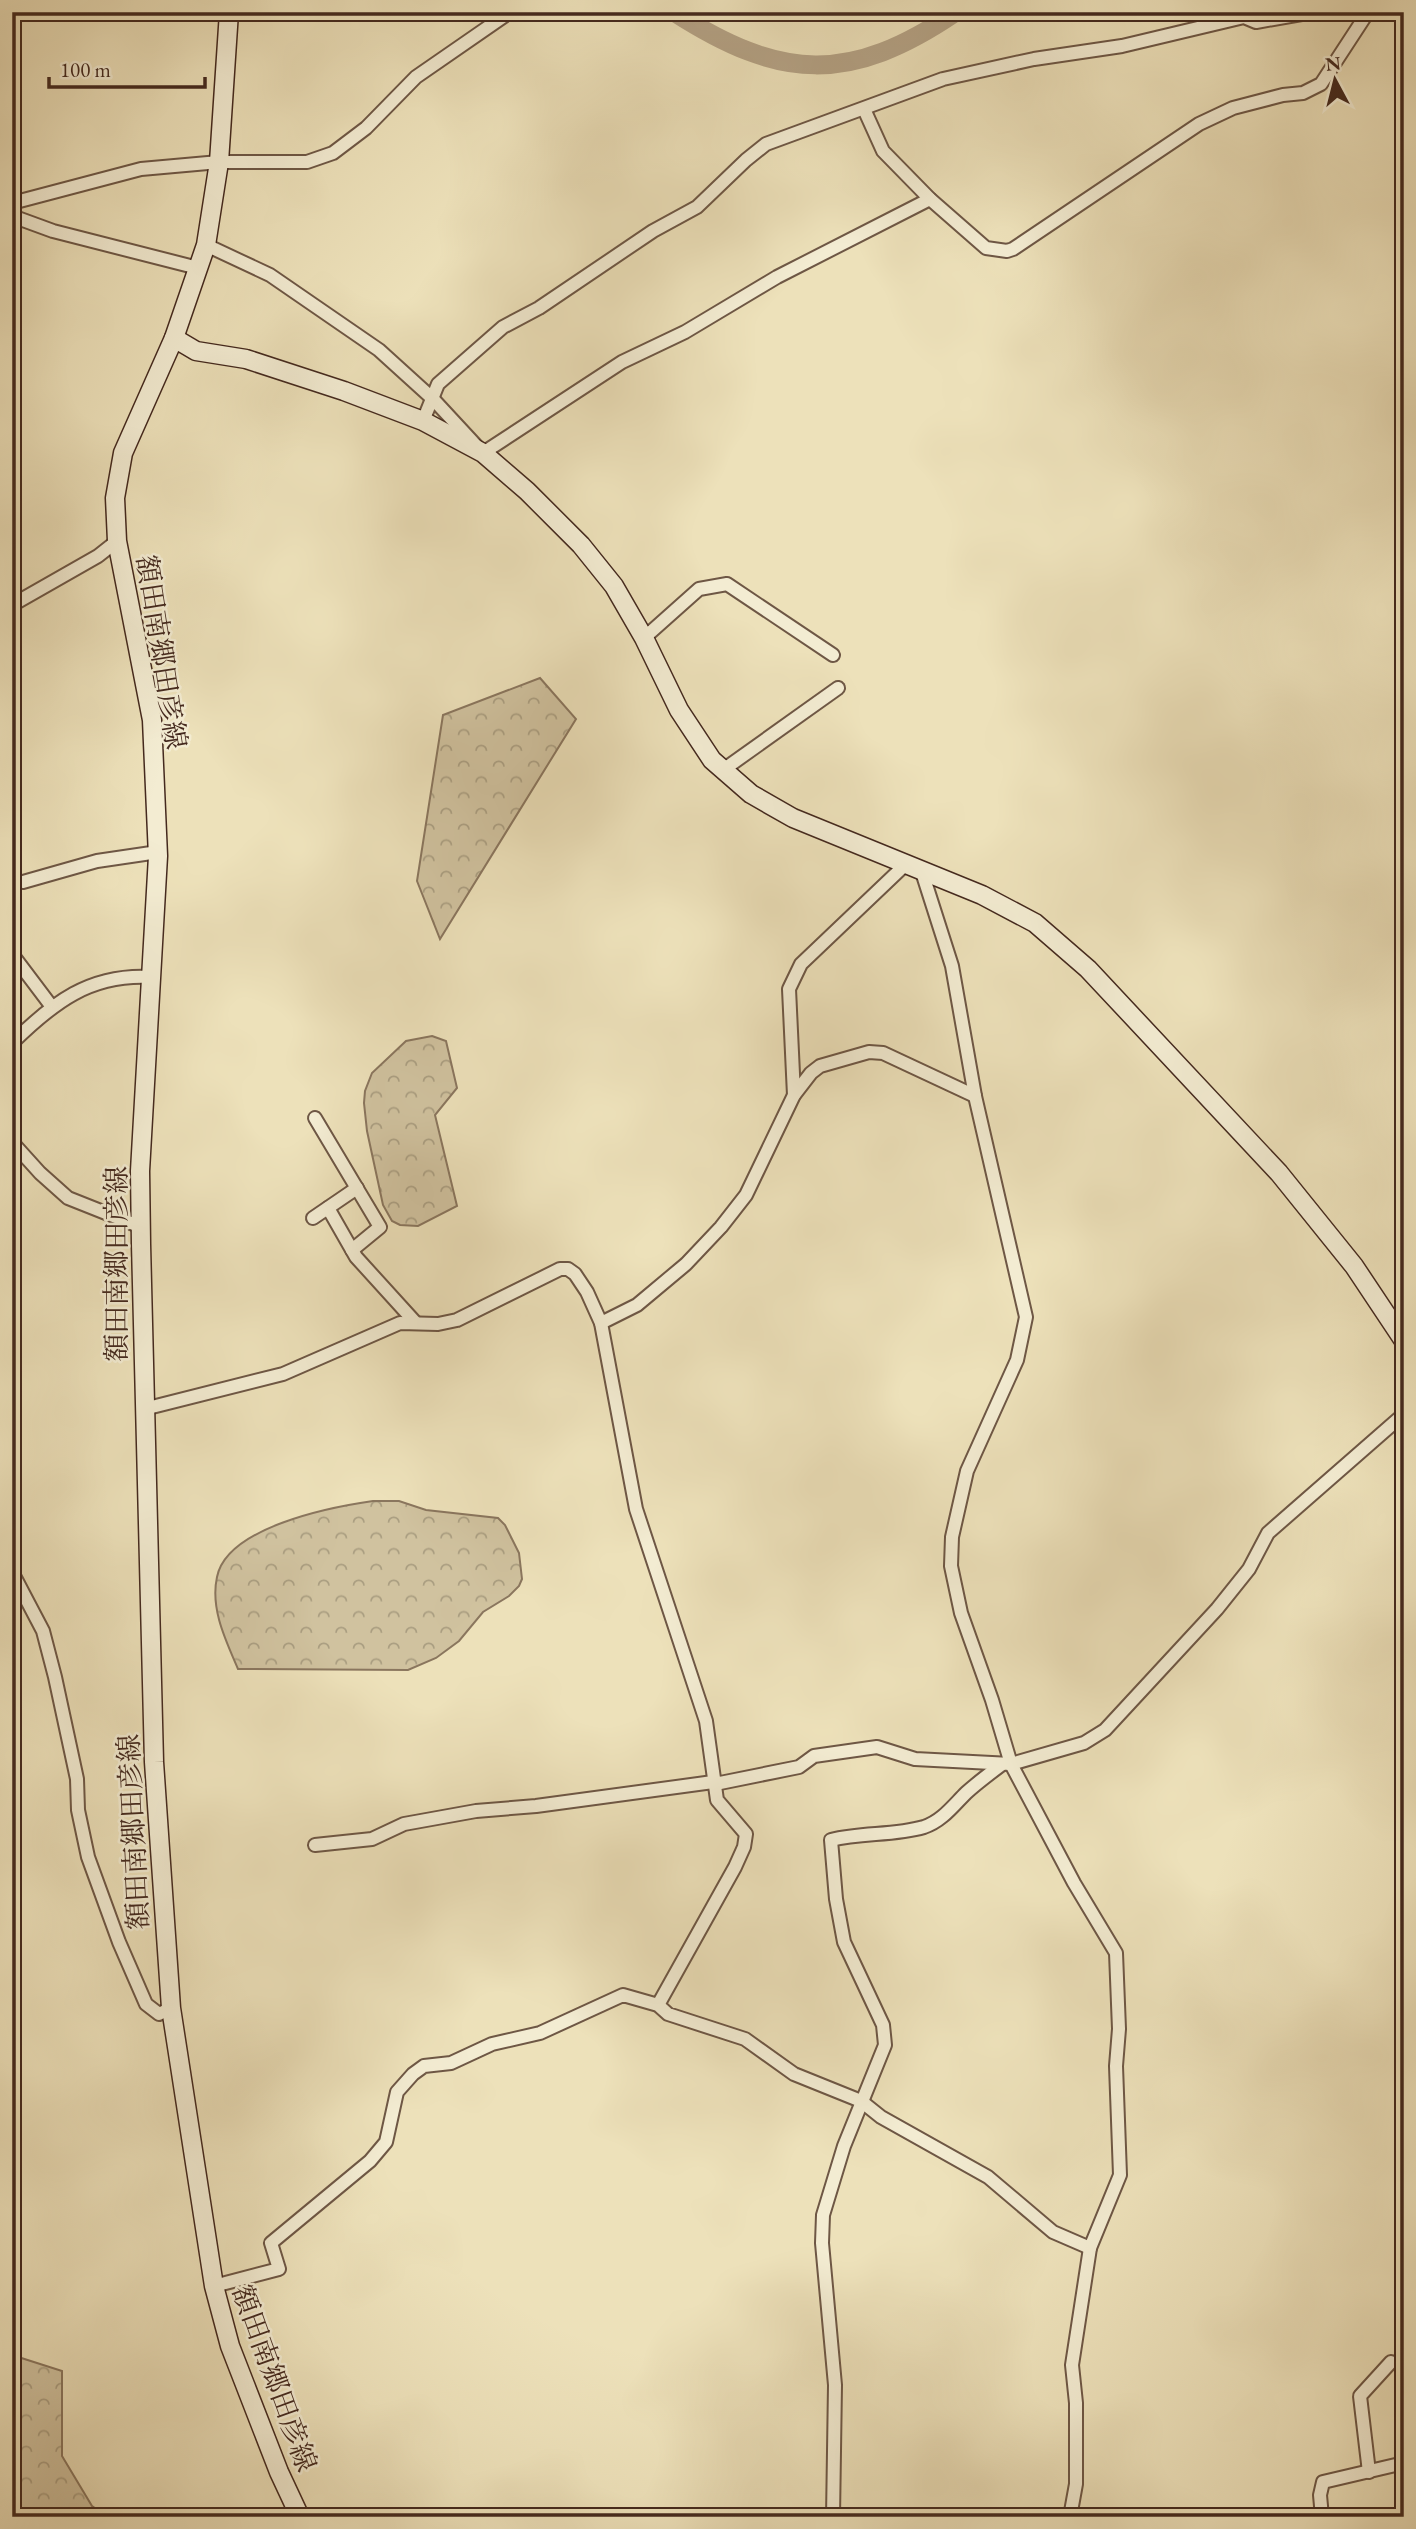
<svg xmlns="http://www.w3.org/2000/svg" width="1416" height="2529" font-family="'EB Garamond','Noto Serif JP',serif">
	<defs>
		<pattern id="forest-crowns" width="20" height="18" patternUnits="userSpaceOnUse" patternTransform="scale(1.75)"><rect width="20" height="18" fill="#d0c29f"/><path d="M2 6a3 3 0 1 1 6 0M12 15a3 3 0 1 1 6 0" fill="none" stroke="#aa9e81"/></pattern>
	</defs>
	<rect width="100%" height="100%" fill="#ede1ba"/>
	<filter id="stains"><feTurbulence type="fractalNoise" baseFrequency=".00286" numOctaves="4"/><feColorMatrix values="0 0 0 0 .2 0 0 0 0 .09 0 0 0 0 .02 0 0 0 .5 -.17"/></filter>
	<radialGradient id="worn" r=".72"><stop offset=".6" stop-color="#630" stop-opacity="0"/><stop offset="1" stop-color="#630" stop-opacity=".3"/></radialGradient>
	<g fill="url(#forest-crowns)" stroke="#8a765e" stroke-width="2">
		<polygon points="540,678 576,719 440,939 417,881 443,715"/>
		<polygon points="432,1036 446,1041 457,1088 435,1115 457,1206 418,1226 400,1225 392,1221 383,1205 367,1131 364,1103 365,1091 372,1073 406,1041"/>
		<path d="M 373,1501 L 399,1501 L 426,1510 L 498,1518 L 505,1525 L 519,1553 L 522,1579 L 519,1586 L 509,1596 L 483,1612 L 459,1641 L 436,1658 L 408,1670 L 238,1669 C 226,1641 210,1609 217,1577 C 227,1527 331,1507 373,1501 Z"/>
		<polygon points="12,2355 62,2371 62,2456 92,2506 108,2517 12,2517"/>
	</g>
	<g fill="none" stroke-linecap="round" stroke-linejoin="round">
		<path stroke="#b4a285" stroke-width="19" d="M 674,12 C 781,81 850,84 956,12"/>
		<defs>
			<g id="street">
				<polyline points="864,109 883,151 930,199 986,248 1007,251 1013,249 1199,124 1233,108 1283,95 1303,93 1321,84 1368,12"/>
				<polyline points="12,203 141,169 219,162 307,162 333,153 366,128 416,77 510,12"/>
				<polyline points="12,216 53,231 198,268"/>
				<polyline points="206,245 270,275 379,350 433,399 483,453 622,362 685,332 777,277 930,199"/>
				<polyline points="423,421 438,384 503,327 539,308 653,231 697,207 746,160 766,144 943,79 1034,59 1122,46 1244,17 1256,22 1313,12"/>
				<polyline points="12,605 98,556 117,541"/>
				<polyline points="644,638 699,589 727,584 833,655"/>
				<polyline points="723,770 838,688"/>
				<polyline points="922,872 952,966 975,1096 1026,1317 1017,1360 967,1471 952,1537 951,1566 961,1613 992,1700 1011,1764 1074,1883 1116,1953 1119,2029 1116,2066 1120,2175 1090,2248 1072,2365 1076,2403 1076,2484 1070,2517"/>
				<polyline points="23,882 97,861 158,852"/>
				<polyline points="12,954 52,1007"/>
				<path d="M 12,1043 C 53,1003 89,974 150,977"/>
				<polyline points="794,1095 789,989 801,964 906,864"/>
				<polyline points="315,1118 380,1227 352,1250"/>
				<polyline points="12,1142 40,1173 68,1198 141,1227"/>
				<polyline points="328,1208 356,1257 415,1322"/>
				<polyline points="313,1218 357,1188"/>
				<polyline points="601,1323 637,1305 686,1264 721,1227 746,1195 794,1095 811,1073 820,1066 869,1052 883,1053 975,1096"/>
				<polyline points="144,1409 283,1374 400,1323 438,1324 457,1320 560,1269 568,1269 575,1274 587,1292 601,1323 636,1509 706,1721 717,1800 746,1834 744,1847 735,1867 658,2005"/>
				<polyline points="12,1572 43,1631 55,1677 77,1779 78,1810 88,1857 119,1942 146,2004 159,2014 171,2008"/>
				<polyline points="315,1845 372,1839 404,1824 476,1811 536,1806 713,1782 720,1783 799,1767 814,1756 877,1747 915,1759 1011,1764 1084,1743 1105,1730 1217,1609 1249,1569 1268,1533 1404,1414"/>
				<polyline points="214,2286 279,2269 271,2243 370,2161 386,2142 397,2092 413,2074 424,2066 451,2063 492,2044 540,2033 623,1995 658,2005 668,2014 745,2039 794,2074 861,2101 881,2117 988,2177 1053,2232 1090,2248"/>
				<polyline points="1369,2472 1360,2396 1391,2362"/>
				<path d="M 833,2517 L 835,2385 L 822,2243 L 823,2215 L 844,2146 L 885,2045 L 883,2025 L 844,1942 L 836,1899 L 831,1840 C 862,1832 893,1836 924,1827 C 942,1821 953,1806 966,1793 C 977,1783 989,1774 1001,1765"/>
				<polyline points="1322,2517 1320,2495 1323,2482 1404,2463"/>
			</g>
			<g id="secondary">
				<polyline points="229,12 219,162 206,245 174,338 123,453 115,498 117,541 152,720 158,856 140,1171 141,1244 154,1762 171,2008 214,2286 230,2346 279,2472 300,2517"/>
				<polyline points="174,338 196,351 246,359 344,391 423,421 483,453 527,491 581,545 614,586 644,638 679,710 712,760 751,794 793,818 982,895 1035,923 1088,969 1279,1173 1354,1266 1404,1341"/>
			</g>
		</defs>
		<use href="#street" stroke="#6e5745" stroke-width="16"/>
		<use href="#secondary" stroke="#44291e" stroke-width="21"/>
		<use href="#street" stroke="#f3ecd2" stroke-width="12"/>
		<use href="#secondary" stroke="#f3ecd2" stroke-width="18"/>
	</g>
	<g text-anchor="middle" stroke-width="5" stroke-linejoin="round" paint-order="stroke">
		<g font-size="28" fill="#44291e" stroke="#f3ecd2">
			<text transform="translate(162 652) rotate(81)" y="10">額田南郷田彦線</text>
			<text transform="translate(116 1264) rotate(-90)" y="10">額田南郷田彦線</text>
			<text transform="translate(133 1832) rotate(-93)" y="10">額田南郷田彦線</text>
			<text transform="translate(275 2378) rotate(70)" y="10">額田南郷田彦線</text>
		</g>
	</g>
	<rect width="1416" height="2529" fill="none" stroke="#ede1ba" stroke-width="42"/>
	<rect x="14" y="14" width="1388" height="2501" fill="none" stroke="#44291e" stroke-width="3.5"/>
	<rect x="21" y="21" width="1374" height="2487" fill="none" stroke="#44291e" stroke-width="2"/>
	<g transform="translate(1335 80) rotate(353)" stroke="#f3ecd2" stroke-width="5" paint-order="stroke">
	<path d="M0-5L12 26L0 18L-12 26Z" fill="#44291e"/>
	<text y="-10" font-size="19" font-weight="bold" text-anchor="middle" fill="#44291e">N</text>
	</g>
	<path d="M49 77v10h156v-10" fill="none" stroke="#44291e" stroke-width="3.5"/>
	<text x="60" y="77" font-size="21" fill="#44291e" stroke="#f3ecd2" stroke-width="5" paint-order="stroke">100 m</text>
	<rect width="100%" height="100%" filter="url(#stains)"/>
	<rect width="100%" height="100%" fill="url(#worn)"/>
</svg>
